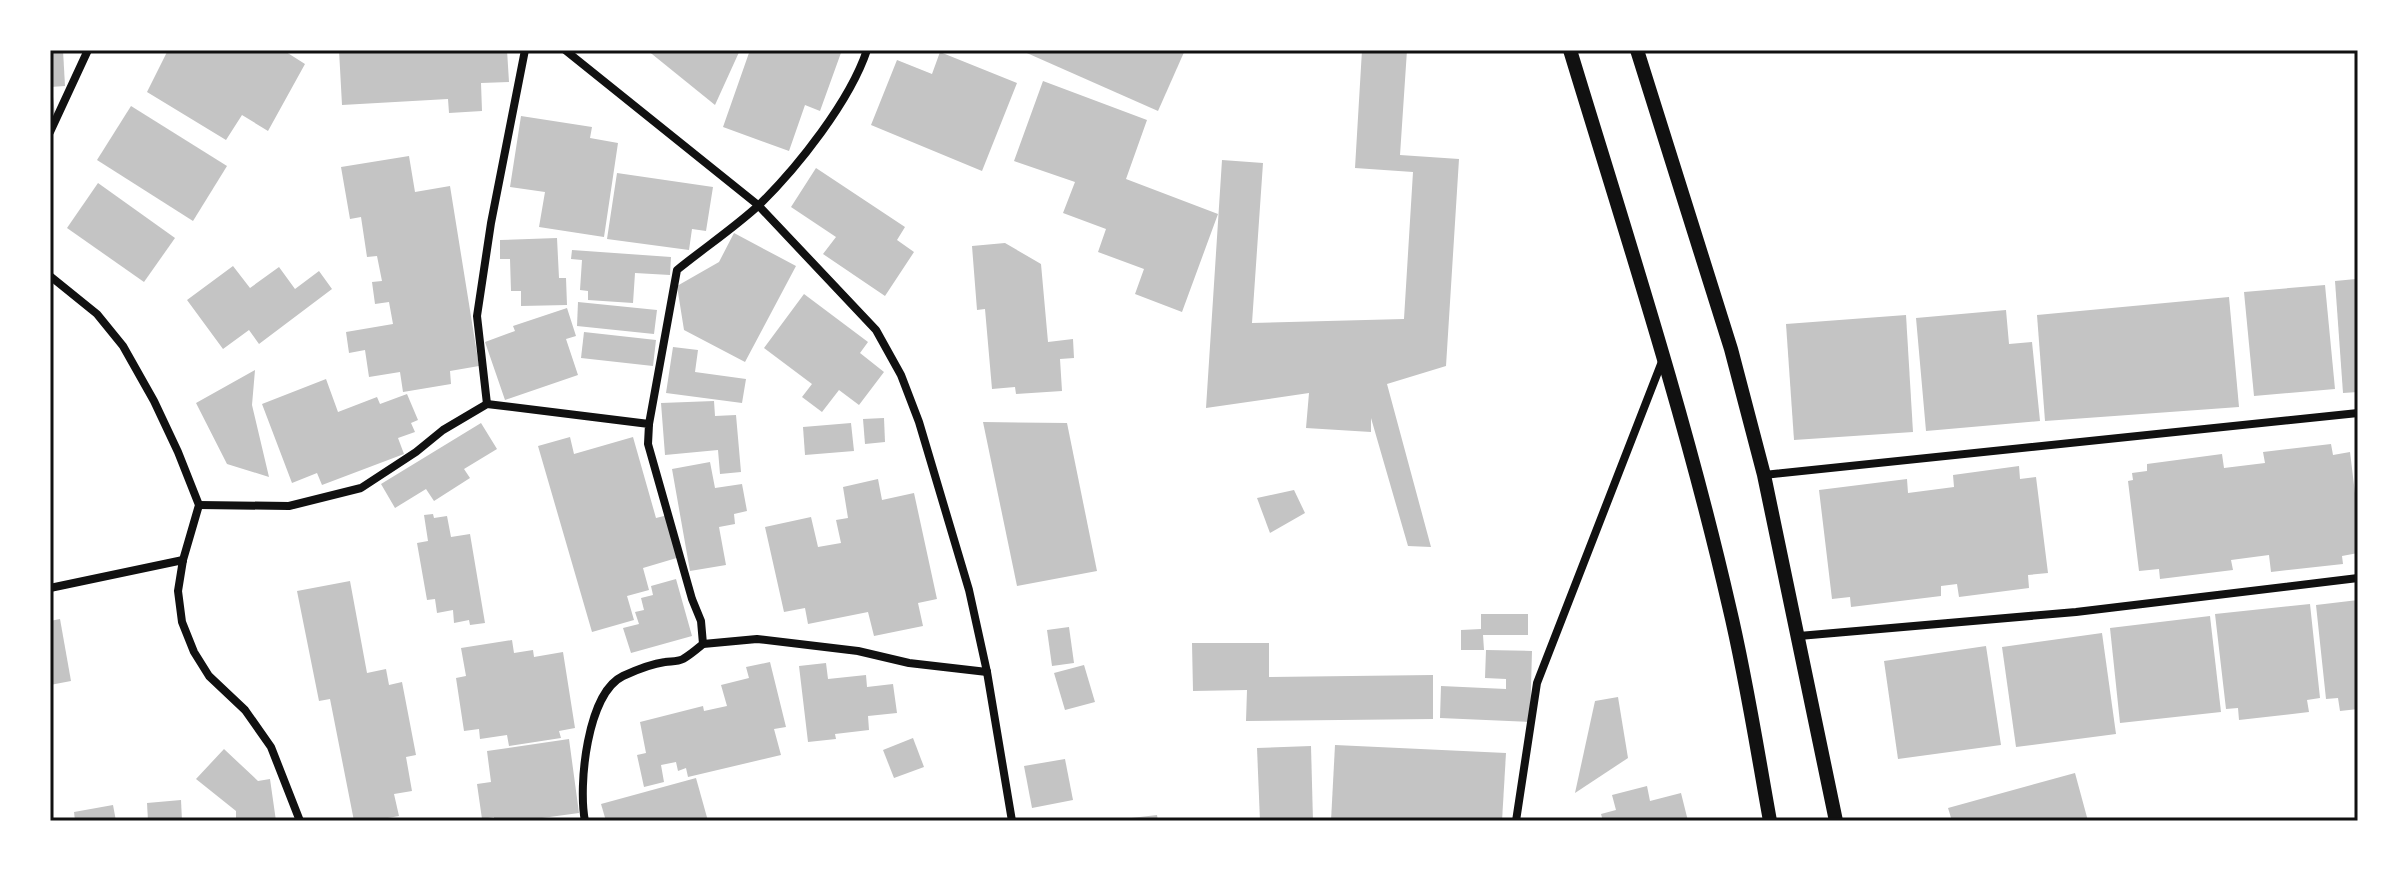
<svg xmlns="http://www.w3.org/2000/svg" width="2408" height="871" font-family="'Playfair Display',serif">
	<rect width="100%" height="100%" fill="#fff"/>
	<g fill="#c4c4c4">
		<polygon points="50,50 63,50 65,86 50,87"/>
		<polygon points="168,50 283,50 305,64 268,131 242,115 226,140 147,92"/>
		<polygon points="339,50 507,50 509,82 481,83 482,111 449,113 448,99 342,105"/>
		<polygon points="647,50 740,50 715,105"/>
		<polygon points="750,50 842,50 820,111 805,105 789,151 723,127"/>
		<polygon points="1020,50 1185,50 1158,111"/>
		<polygon points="1362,50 1407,50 1400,155 1459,159 1446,366 1387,384 1431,547 1408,546 1371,418 1371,432 1306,428 1309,393 1206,408 1222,160 1263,163 1252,323 1404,319 1413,172 1355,168"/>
		<polygon points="940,52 1017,83 982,171 871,125 897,60 932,74"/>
		<polygon points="1043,81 1147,120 1126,179 1218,214 1182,312 1135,294 1144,269 1098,252 1106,229 1063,213 1075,182 1014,161"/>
		<polygon points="50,87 52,87 55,115 50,115"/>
		<polygon points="131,106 227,166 193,221 97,160"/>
		<polygon points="521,116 592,127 590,138 618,143 604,237 539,227 545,192 510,187"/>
		<polygon points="409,156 415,192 450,186 479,366 450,371 451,384 403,392 400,372 369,377 365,350 349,353 346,332 393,324 389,302 375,304 372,282 382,281 377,256 367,257 361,217 350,219 341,167"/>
		<polygon points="816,168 905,227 897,240 914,252 885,296 823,254 836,237 791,207"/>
		<polygon points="617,173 713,187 706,231 692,229 689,250 607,239"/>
		<polygon points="98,183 175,238 144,282 67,228"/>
		<polygon points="734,233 796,266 745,362 684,330 677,286 719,262"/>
		<polygon points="557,238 559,278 566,278 567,305 521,306 521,291 511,291 510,259 500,259 500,240"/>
		<polygon points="1005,243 1041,264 1048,342 1073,339 1074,358 1060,359 1062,391 1016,394 1015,387 992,389 985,309 977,310 972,246"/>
		<polygon points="572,250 671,257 670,275 635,273 633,303 588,300 588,291 580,290 582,260 571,259"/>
		<polygon points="233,266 250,288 279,267 295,289 319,271 332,289 259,344 249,330 223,349 187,300"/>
		<polygon points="2356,279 2358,392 2343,393 2335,281"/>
		<polygon points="2325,285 2335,389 2254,396 2244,292"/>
		<polygon points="804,294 868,342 860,353 884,372 859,405 839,390 822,412 802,397 812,384 764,348"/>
		<polygon points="2229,297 2239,407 2045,421 2037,315"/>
		<polygon points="578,302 657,310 654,334 577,326"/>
		<polygon points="567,308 576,336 566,339 578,375 505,400 485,342 515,331 513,326"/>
		<polygon points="2006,310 2009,344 2032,342 2040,421 1926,431 1916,318"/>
		<polygon points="1906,315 1913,432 1794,440 1786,324"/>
		<polygon points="584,332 656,340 653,366 581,358"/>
		<polygon points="673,347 698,350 695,372 746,379 742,403 666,393"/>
		<polygon points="255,370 252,405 269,477 227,464 196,403"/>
		<polygon points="326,379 338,412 377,397 380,404 407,394 418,420 411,423 415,432 398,438 404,454 322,485 317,473 292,483 262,404"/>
		<polygon points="714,401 715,416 736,415 741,472 720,474 718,450 665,455 661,403"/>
		<polygon points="884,418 885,442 865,444 863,419"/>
		<polygon points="983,422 1067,423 1097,571 1017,586"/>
		<polygon points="481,423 497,449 464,469 470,478 434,501 426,489 395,508 381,484"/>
		<polygon points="851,423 854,451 805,455 803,427"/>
		<polygon points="570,437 574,454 633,437 656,518 668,515 680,557 643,568 649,590 627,596 634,620 592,632 538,446"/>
		<polygon points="2331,444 2333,455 2350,452 2358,518 2358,553 2342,556 2343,564 2271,572 2269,555 2231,560 2233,570 2160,579 2159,569 2139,571 2128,481 2133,480 2132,473 2147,471 2147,464 2222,454 2224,468 2265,463 2263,452"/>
		<polygon points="710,462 715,488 742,484 747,511 734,514 735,524 719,527 726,565 690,571 672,469"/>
		<polygon points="2019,466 2020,479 2036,477 2048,573 2028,575 2029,588 1959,597 1957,584 1941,586 1941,596 1851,607 1850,597 1832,599 1819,490 1907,479 1908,493 1954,487 1953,475"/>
		<polygon points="878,479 882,500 914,493 937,599 918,603 923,626 874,636 868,612 808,624 805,608 784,612 765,527 811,517 818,547 841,543 836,520 848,518 843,487"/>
		<polygon points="1294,490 1305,513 1270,533 1257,498"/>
		<polygon points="433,514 434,518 447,516 451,537 470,534 485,623 470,625 469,620 454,623 453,610 437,613 435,599 427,600 417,543 428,541 424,515"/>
		<polygon points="676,579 692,636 631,653 623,628 639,624 635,612 644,610 641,598 653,595 651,586"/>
		<polygon points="350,581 367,673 386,669 389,685 402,682 416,755 406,757 412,791 394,794 399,816 371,821 354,821 330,699 319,701 297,591"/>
		<polygon points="2358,600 2358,709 2340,711 2338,698 2326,699 2316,605"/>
		<polygon points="2310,604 2320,698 2307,700 2309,712 2239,720 2238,708 2226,709 2215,614"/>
		<polygon points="1481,614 1528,614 1528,635 1483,635 1484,650 1461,650 1461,630 1481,629"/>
		<polygon points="2210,616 2221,712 2120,723 2110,628"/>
		<polygon points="60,619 71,681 50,685 50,621"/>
		<polygon points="1069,627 1074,663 1052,666 1047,630"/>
		<polygon points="2102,633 2116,734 2016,747 2002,647"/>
		<polygon points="512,640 514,653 533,650 534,657 563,652 575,728 559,731 561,738 509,746 507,735 480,739 479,729 464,731 456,678 466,676 461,648"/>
		<polygon points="1192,643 1269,643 1269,677 1433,675 1433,719 1246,721 1247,690 1193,691"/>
		<polygon points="1986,646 2001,745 1898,759 1884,661"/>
		<polygon points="1486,650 1532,651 1530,722 1440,718 1441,686 1506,689 1506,679 1485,678"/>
		<polygon points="770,662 786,727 774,729 781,755 688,777 686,768 678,771 676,762 661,765 664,782 644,787 637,755 646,753 640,722 703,706 704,711 727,706 721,685 749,678 746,667"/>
		<polygon points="826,663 828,679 866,675 867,687 893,684 897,713 868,716 869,730 835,734 836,739 808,742 799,666"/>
		<polygon points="1084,665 1095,702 1065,710 1054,673"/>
		<polygon points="1618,697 1628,758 1575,793 1595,701"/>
		<polygon points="913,738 924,767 894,778 883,750"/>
		<polygon points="569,739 579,813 520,821 494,821 494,817 482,819 477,784 491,782 487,751"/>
		<polygon points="1335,745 1506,753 1502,821 1331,821"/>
		<polygon points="1311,746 1313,821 1260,821 1257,748"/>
		<polygon points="224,749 258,781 270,779 276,821 236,821 236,811 196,779"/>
		<polygon points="1065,759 1073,800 1032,808 1024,766"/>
		<polygon points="2075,773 2088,821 1952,821 1948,808"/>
		<polygon points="696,778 708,821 606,821 601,804"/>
		<polygon points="1647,786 1650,801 1681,793 1688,821 1603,821 1601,814 1616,810 1612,795"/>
		<polygon points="181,800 182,821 148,821 147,803"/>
		<polygon points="113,805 116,821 75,821 74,812"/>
		<polygon points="1157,815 1158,821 1124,821 1123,819"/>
	</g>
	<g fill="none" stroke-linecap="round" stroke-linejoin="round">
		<g stroke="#111" stroke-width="8">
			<polyline points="565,50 758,205 876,330 901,375 919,422 969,590 987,672 1012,821"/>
			<polyline points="50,132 88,50"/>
			<polyline points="50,276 97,314 123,346 154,401 178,452 199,505 183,560 178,591 182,622 194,652 209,676 245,710 271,747 300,821"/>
			<polyline points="487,404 477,316 491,223 525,50"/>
			<path d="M 649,424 L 677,270 C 704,248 734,228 759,205 C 798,167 850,101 867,50"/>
			<polyline points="1764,475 2358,413"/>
			<path d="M 199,505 L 289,506 L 361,488 L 416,452 L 443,430 L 487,404 L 649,424 L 648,444 L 692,599 L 701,621 L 703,644 C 697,649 690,655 683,659 C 677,662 671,661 665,662 C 650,664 636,670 623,676 C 587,693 578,786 585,821"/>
			<polyline points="50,588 183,560"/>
			<polyline points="1799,636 2076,612 2358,578"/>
			<polyline points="703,644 757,639 858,651 909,663 987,672"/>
			<polyline points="1516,821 1537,683 1663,359"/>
		</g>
		<g stroke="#111" stroke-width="14">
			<path d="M 1570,50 C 1626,234 1686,418 1729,606 C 1746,677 1757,749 1770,821"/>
			<polyline points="1637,50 1731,349 1764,475 1836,821"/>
		</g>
	</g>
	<rect width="2408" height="871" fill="none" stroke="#ffffff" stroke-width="104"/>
	<rect x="52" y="52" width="2304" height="767" fill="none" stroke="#111" stroke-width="3"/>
</svg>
